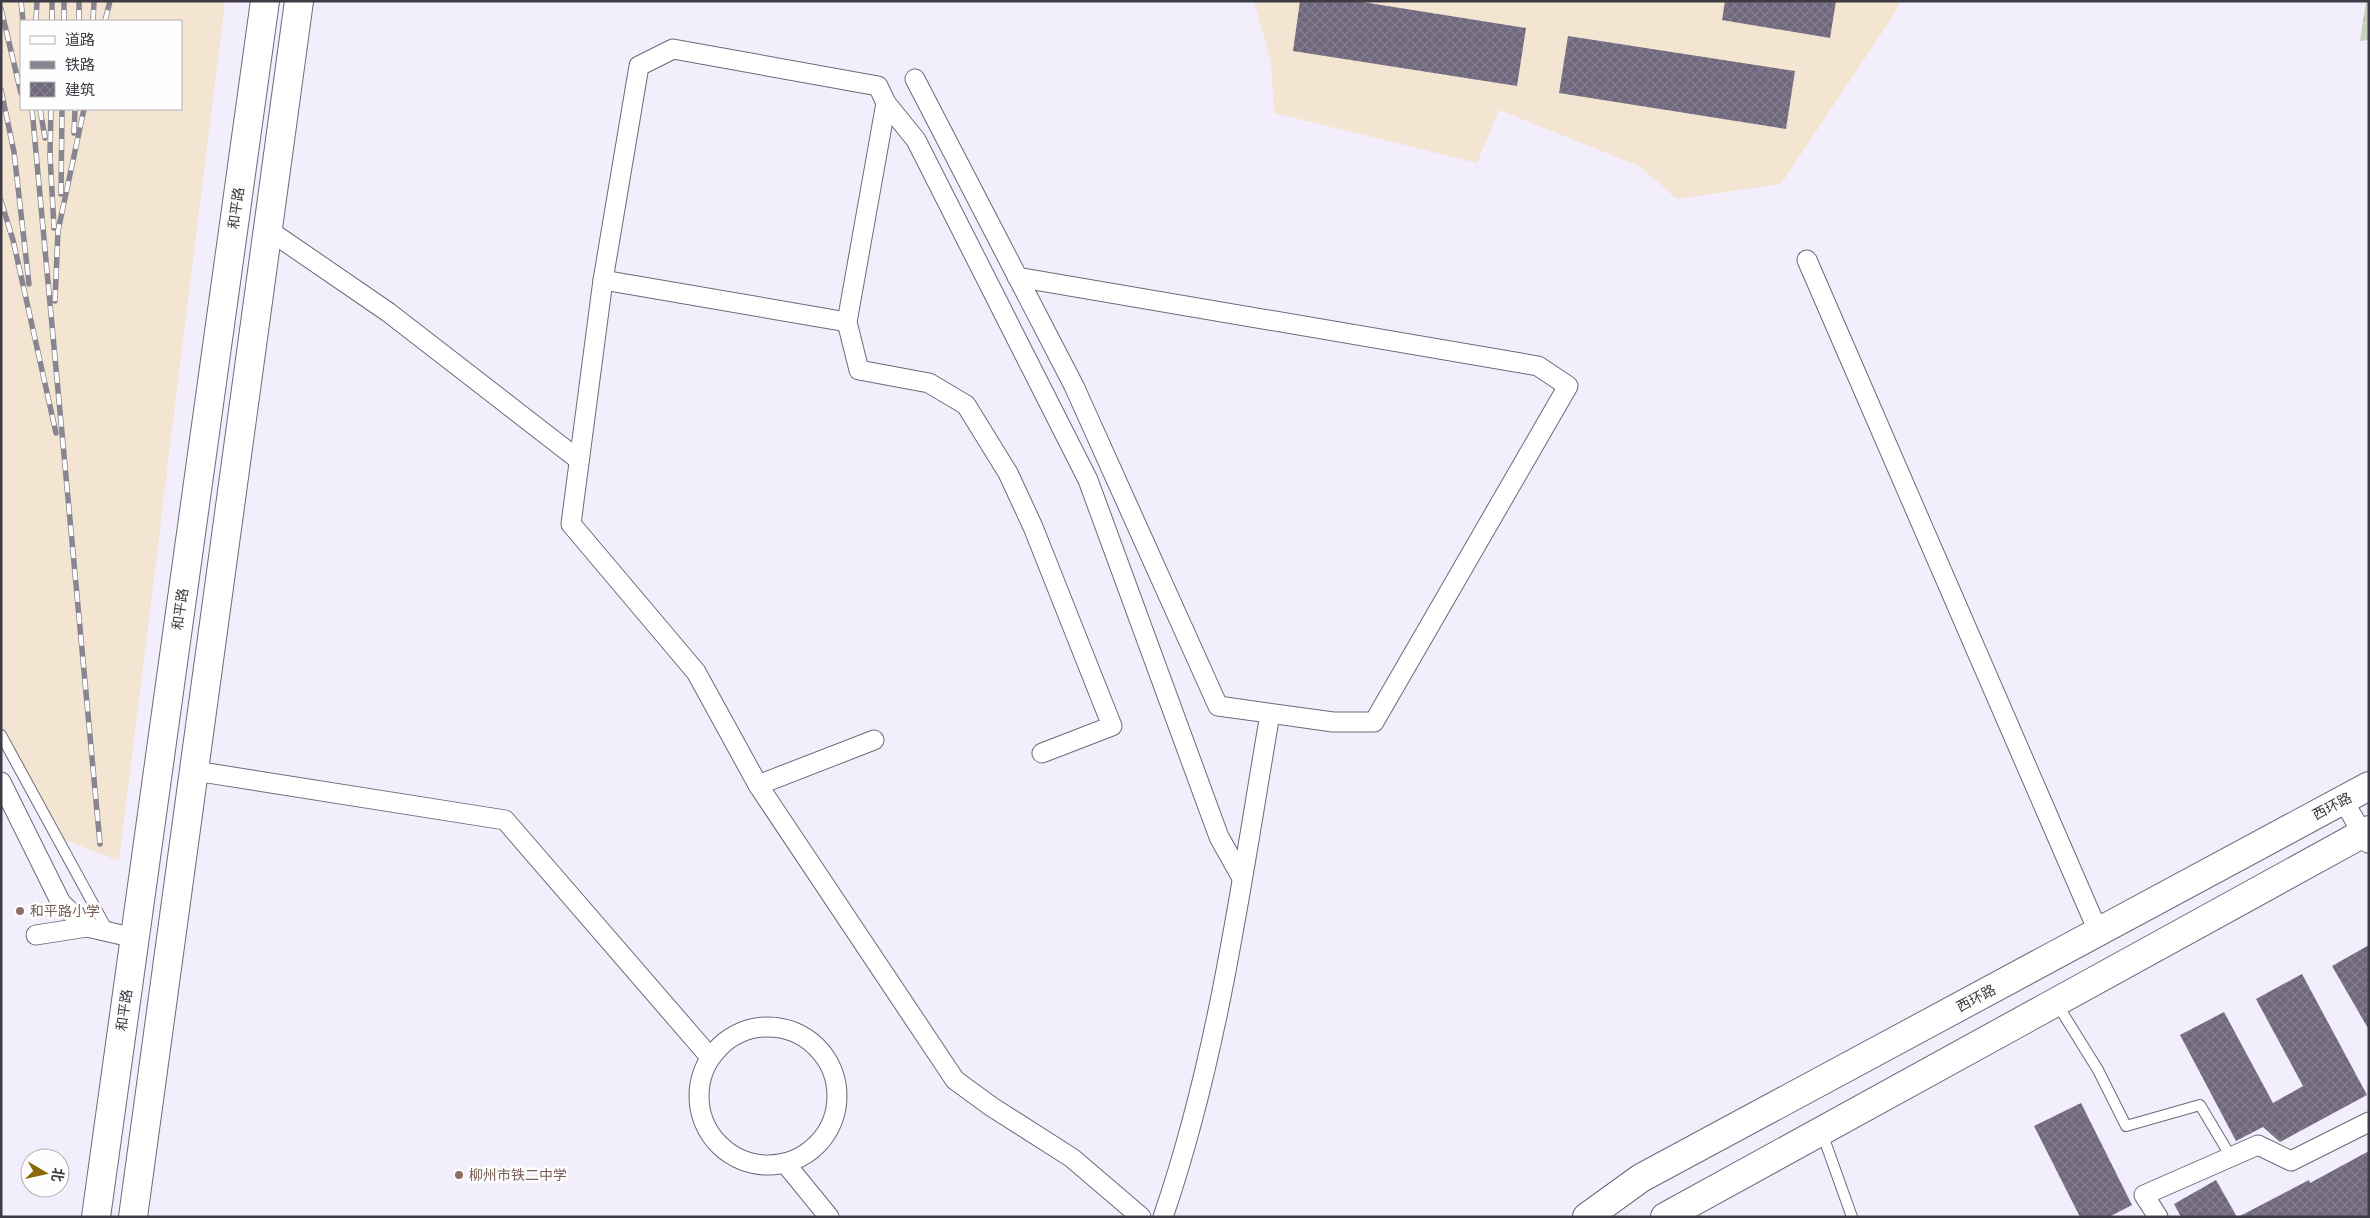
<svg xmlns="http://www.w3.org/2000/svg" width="2370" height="1218" font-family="Roboto,'Noto Sans SC',sans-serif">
	<defs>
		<pattern id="park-tufts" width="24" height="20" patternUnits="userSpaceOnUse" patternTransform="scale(1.25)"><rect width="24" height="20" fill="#c8d1bb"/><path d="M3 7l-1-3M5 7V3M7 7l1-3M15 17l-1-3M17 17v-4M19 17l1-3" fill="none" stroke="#adb4a2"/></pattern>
		<pattern id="building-cross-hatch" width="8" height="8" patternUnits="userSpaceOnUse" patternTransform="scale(1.25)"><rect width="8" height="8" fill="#6f687c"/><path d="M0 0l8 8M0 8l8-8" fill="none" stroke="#847f8f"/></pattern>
	</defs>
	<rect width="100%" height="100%" fill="#f3eefc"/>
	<g fill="#f4e4d2" fill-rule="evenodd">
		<path d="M 1,1 L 225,1 L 119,861 L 50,834 L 1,745 ZM 21,21 L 181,21 L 181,109 L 21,109 Z"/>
		<polygon points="1254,1 1900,1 1897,10 1781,184 1677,199 1639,166 1499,110 1477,163 1274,113 1271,62"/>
	</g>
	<polygon fill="url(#park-tufts)" points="2366,1 2369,1 2369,40 2360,41"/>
	<g fill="url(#building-cross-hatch)">
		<polygon points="1300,1 1356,1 1526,28 1517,86 1293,51"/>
		<polygon points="1725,1 1836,1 1830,38 1722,20"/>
		<polygon points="1568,36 1795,71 1786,129 1559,93"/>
		<polygon points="2369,945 2369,1030 2332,966"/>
		<polygon points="2302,974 2367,1095 2280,1142 2263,1127 2236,1141 2180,1035 2224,1012 2273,1103 2303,1086 2256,999"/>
		<polygon points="2081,1103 2132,1205 2109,1217 2080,1217 2034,1126"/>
		<polygon points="2369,1151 2369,1217 2238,1217 2309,1180 2310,1183"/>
		<polygon points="2216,1180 2237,1217 2181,1217 2174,1204"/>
	</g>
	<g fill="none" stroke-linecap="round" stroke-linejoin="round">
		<defs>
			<g id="service">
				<polyline points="1,735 108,931"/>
				<polyline points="2057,1004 2098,1070 2126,1126 2200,1105 2231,1157"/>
				<polyline points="1822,1133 1852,1217"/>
			</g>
			<g id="minor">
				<polyline points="915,79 1074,386 1218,706 1333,722 1374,722 1568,386 1538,366 1017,277"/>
				<polyline points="886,103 847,322 859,370 929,383 966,405 1008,473 1033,527 1112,726 1042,753"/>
				<polyline points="267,229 388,312 579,460"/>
				<polyline points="1807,260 2098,931"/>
				<polyline points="603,280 847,322"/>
				<polyline points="195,771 505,820 710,1057"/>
				<polyline points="1,782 61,903 87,927 135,938"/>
				<polyline points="758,785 874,740"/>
				<polyline points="2343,800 2368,843"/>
				<polyline points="36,935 87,927"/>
				<circle cx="768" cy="1096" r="69"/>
				<polyline points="785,1163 829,1217"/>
				<polyline points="1141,1217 1072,1158 992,1107 955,1080 758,785 696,672 571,524 603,280 639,66 673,49 878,86 886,103 916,140 1088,480 1219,837 1242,878"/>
				<path d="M 1163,1217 C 1219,1054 1241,883 1270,714"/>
				<polyline points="2158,1217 2144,1195 2258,1145 2291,1161 2369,1122"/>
			</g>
			<g id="secondary">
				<polyline points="96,1217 265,1"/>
				<polyline points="133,1217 299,1"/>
			</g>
			<g id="primary">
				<polyline points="1587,1217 1641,1178 2369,786"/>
				<polyline points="1665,1217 2369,830"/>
			</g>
		</defs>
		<use href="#service" stroke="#6f687b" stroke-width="12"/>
		<use href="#minor" stroke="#6f687b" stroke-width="21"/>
		<use href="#secondary" stroke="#6f687b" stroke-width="30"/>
		<use href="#primary" stroke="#6f687b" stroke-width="30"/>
		<use href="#service" stroke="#fff" stroke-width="10"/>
		<use href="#minor" stroke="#fff" stroke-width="19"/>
		<use href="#secondary" stroke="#fff" stroke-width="28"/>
		<use href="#primary" stroke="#fff" stroke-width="28"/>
		<defs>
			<g id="rail">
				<polyline points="21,1 23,21"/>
				<polyline points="1,9 21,93"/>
				<polyline points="36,21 37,1"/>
				<polyline points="52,21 52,1"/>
				<polyline points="64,21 64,1"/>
				<polyline points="79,21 79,1"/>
				<polyline points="93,21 94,1"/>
				<polyline points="105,21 110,1"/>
				<polyline points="1,90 14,152 29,284"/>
				<polyline points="32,109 100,844"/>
				<polyline points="40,109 45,138"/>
				<polyline points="51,109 50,155 54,228"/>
				<polyline points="74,133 75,109"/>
				<polyline points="61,194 62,109"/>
				<polyline points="1,201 13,240 56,433"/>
				<polyline points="55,301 58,231 84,109"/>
			</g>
		</defs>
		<use href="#rail" stroke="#898590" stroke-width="5.5"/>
		<use href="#rail" stroke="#fefefe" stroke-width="4" stroke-dasharray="11" stroke-linecap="butt"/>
	</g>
	<g fill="#8d6e63" stroke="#fefefe" stroke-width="2">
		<circle cx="20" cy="911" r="5"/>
		<circle cx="459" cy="1175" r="5"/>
	</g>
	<g text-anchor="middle" stroke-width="5" stroke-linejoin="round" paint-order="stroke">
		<g font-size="14" fill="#3e3b44" stroke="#fefefe">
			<text transform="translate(236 208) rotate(-82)" y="5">和平路</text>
			<text transform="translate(180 609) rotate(-82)" y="5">和平路</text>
			<text transform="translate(2332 806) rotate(-28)" y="5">西环路</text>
			<text transform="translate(1976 998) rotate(-28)" y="5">西环路</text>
			<text transform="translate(124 1010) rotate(-82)" y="5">和平路</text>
		</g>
		<g font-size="14" fill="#785e54" stroke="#fefefe" text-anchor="start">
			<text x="30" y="916">和平路小学</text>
			<text x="469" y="1180">柳州市铁二中学</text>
		</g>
	</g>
	<rect width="2370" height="1218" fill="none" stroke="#3e3b44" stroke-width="5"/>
	<rect x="20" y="20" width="162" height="90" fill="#fefefe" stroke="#b1b0b4"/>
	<rect x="30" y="36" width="25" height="8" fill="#ffffff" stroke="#b1b0b4"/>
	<text x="65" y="45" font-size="15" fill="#3e3b44">道路</text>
	<rect x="30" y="61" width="25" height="8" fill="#898590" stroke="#b1b0b4"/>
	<text x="65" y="70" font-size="15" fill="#3e3b44">铁路</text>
	<rect x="30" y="82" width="25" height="15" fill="url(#building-cross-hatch)" stroke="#b1b0b4"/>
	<text x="65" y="95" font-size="15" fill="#3e3b44">建筑</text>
	<g transform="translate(45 1173) rotate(99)"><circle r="24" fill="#fefefe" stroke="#b1b0b4"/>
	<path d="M0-4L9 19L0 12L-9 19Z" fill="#896b0a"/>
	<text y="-8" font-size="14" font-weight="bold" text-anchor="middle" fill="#3e3b44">北</text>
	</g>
</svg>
